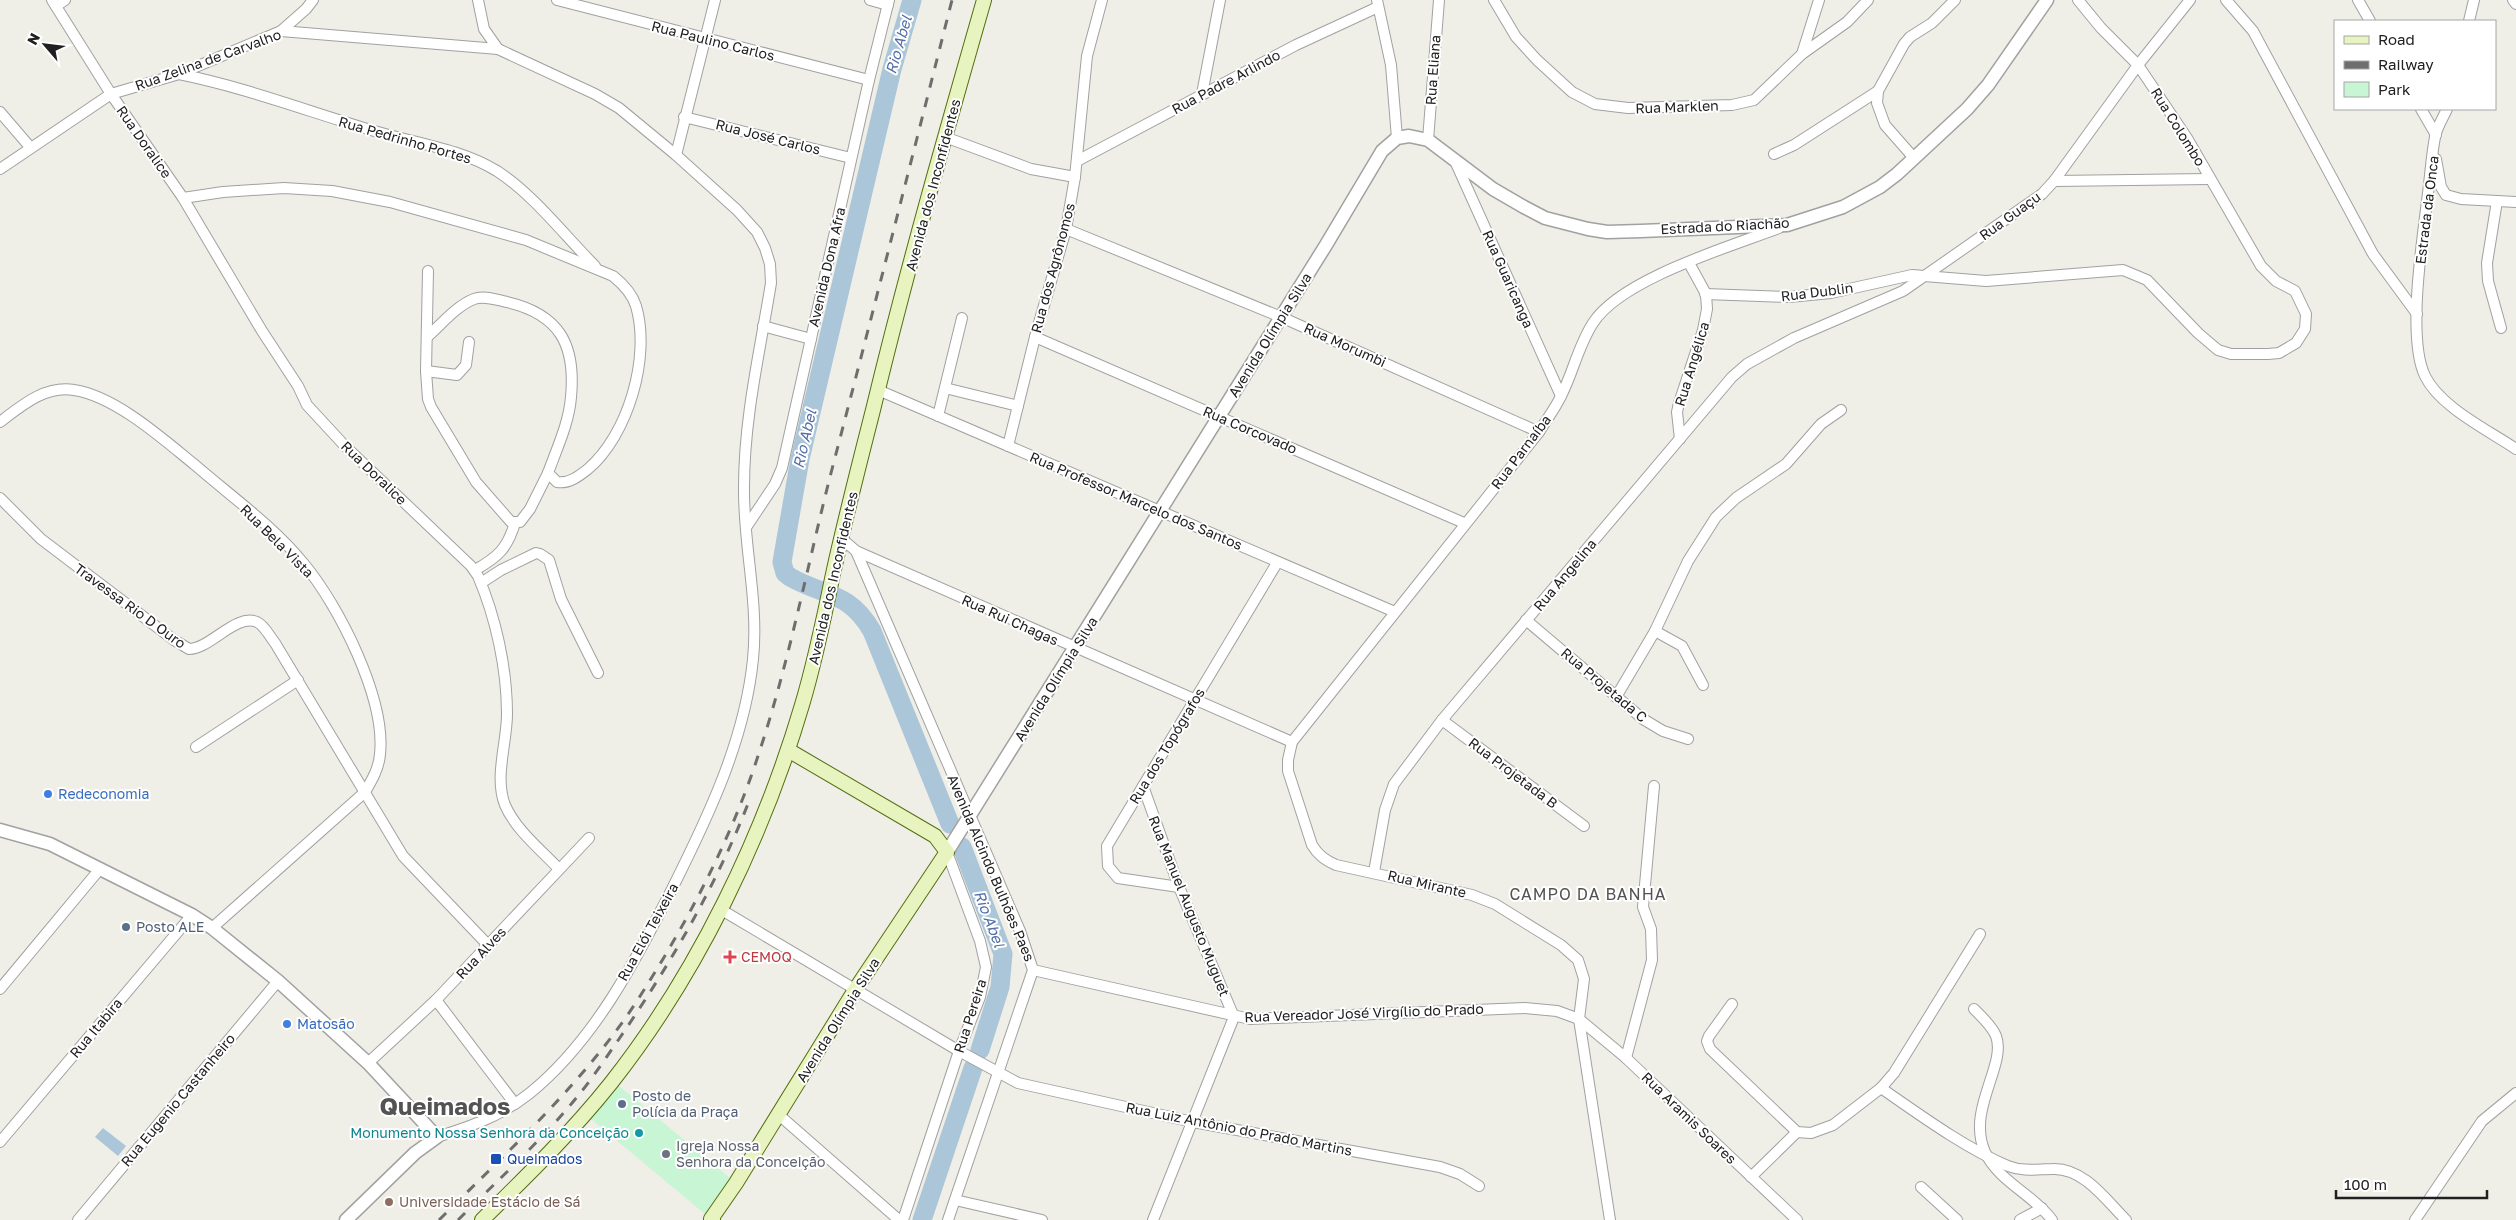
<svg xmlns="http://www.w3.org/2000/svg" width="2516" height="1220" font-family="'Golos Text',sans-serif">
	<rect width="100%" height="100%" fill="#efeee7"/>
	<polygon fill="#c8f5d4" points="613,1081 736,1183 711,1219 585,1114"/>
	<polygon fill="#abc6d9" points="103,1128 126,1146 118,1156 95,1137"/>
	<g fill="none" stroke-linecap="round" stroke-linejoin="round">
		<g stroke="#abc6d9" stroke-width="19">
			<path d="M 912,0 L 892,69 L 800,459 L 782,562 L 785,573 L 790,577 C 825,597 849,591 872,631 L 950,824"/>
			<polyline points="962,847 1003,954 1000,987 980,1050"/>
			<polyline points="922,1220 973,1068"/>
		</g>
		<defs>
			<g id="minor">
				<path d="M 52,0 L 111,94 L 183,198 L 262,331 L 298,386 L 307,405 L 344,445 L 471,566 L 478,576 C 496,618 507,669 507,714 C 507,743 494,777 505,805 C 515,829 541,850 559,869"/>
				<polyline points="557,0 869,80"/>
				<polyline points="870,0 888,5"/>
				<polyline points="1377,0 1391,65 1397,138"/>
				<polyline points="1494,0 1516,37 1537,60 1572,92 1595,104 1628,108 1732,105 1754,100 1802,54 1847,22 1868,0"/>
				<polyline points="2226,0 2253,31 2373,254 2417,314"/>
				<polyline points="2358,0 2370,21"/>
				<polyline points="2513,0 2516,4"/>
				<polyline points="56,6 65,0"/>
				<polyline points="2469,21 2474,0"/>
				<polyline points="281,31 306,9 313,0"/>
				<polyline points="1802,54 1819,0"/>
				<path d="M 179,74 C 244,87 307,111 371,130 C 413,143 459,148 497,171 C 534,195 564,235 595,266"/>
				<polyline points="1202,94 1220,0"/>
				<polyline points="2421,109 2436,135"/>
				<path d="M 2447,109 C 2443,118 2437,127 2435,137 C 2431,158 2430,180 2427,201 C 2422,243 2407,339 2425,376 C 2440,407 2488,430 2516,449"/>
				<polyline points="0,112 30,147"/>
				<polyline points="684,117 851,158"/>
				<polyline points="945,137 1031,169 1075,177"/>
				<polyline points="1428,140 1439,0"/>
				<polyline points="1774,154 1794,145 1878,91"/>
				<polyline points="676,155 715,0"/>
				<polyline points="1914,158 1885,125 1877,103 1878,91 1904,44 1910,37 1932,23 1955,0"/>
				<polyline points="2436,159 2441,187 2446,195 2461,199 2516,202"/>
				<polyline points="1077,161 1296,45 1378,7"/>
				<polyline points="1455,161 1561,396"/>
				<polyline points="0,169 111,94 179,74 281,31 498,49"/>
				<polyline points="2054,181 2209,179"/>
				<path d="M 183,198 L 223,192 L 284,188 L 332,191 L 390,202 L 526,240 L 613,276 C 623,284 632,293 636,306 C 651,357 628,435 588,469 C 579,476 569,484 557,482 L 548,473 C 557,448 569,423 571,397 C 576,344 559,314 507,302 C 497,300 484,295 474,299 C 456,306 441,325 427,337"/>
				<polyline points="2497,201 2487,263 2488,281 2501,328"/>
				<polyline points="1066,229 1281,317 1539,432"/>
				<polyline points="428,271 426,371 428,399 431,407 476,482 511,522 520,522 530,509 548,473"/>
				<polyline points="1705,294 1789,297 1831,293 1912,275 1986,281 2123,270 2147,280 2198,333 2218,350 2231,354 2268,354 2279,353 2296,343 2305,329 2306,314 2295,291 2276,281 2261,266 2187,138 2138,65 2101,28 2078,0"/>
				<polyline points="763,326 811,339"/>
				<polyline points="1035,337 1464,523"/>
				<polyline points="426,371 457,375 466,365 469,342"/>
				<polyline points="945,388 1018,406"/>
				<polyline points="878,390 1395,612"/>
				<polyline points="938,416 962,318"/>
				<path d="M 0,422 C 21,406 45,385 74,390 C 115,396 163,439 195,465 C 232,497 273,526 304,564 C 339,606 386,699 380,754 C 379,768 372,780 365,792 L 212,928"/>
				<polyline points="1680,439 1677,412 1679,403 1703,330 1707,309 1706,294 1689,263"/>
				<polyline points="1008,446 1035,337 1066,229 1075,177 1087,56 1102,0"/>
				<path d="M 0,498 L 41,539 L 174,640 L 189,649 C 210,649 236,613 257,622 C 265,626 270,637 275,643 L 403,856 L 488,945"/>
				<polyline points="747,526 775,484 782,468 869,80 889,0"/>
				<polyline points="841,538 856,551 1292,742"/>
				<polyline points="856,551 1020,931 1033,970 948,1220"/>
				<path d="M 475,570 C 498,557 507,549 515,523"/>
				<polyline points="481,583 501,570 536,553 540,554 549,560 561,599 598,673"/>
				<polyline points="1526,620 1643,719 1663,731 1688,739"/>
				<polyline points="1655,631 1682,646 1703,685"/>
				<polyline points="1616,697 1655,631 1688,561 1716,517 1736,498 1786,464 1821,424 1841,410"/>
				<polyline points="1442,720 1584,826"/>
				<polyline points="196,747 298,680"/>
				<polyline points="1143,786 1179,887 1234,1017 1153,1220"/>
				<polyline points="1374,872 1385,810 1394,784 1442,720 1732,377 1747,364 1794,338 1903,291 2042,194 2054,181 2138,65 2190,0"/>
				<polyline points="1179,887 1118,878 1108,866 1107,846 1277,563"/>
				<polyline points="720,909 959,1051 1018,1083 1193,1122 1440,1167 1460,1174 1479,1186"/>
				<polyline points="1033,970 1250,1019 1525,1008 1557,1011 1579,1019 1626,1058 1797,1220"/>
				<polyline points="0,989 99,870"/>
				<polyline points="436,1000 515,1104"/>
				<polyline points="1732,1004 1709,1036 1707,1041 1710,1049 1797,1132 1811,1133 1833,1125 1881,1088 1894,1073 1980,934"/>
				<path d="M 1974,1009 C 1982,1017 1992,1026 1996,1036 C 2007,1065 1966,1110 1985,1152 C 1998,1181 2034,1195 2052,1220"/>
				<polyline points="1626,1058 1652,960 1651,929 1643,907 1654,786"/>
				<polyline points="368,1063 436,1000 589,838"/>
				<path d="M 1881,1088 C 1920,1115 1965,1148 2008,1166 C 2023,1172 2038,1169 2053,1169 C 2084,1168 2106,1200 2126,1220"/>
				<polyline points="779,1115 899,1220"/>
				<path d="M 437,1137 C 472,1126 501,1116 530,1093 C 594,1041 635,962 672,889 C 708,817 745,740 753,659 C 759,601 743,544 744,487 C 744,418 760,351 771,283 L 770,264 L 765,248 L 757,232 L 737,210 L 676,155 L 619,108 L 595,94 L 498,49 L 484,29 L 478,0"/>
				<polyline points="0,1142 192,915"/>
				<polyline points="1751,1177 1797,1132"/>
				<polyline points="1921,1187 1957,1220"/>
				<polyline points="955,1200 1042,1220"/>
				<polyline points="78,1220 278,981"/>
				<polyline points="903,1220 959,1051 980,997 986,967 980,941 947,852"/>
				<path d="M 1610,1220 L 1579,1019 L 1584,979 L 1578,960 L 1561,945 L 1495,904 L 1472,895 L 1336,865 C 1325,860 1318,855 1312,845 L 1288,771 L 1288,760 L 1292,742 L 1539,432 C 1546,420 1555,409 1561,396 C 1573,373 1578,346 1593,323 C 1621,279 1729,247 1779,228"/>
				<polyline points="2020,1220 2042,1208"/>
				<polyline points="2415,1220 2482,1121 2516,1093"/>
			</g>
			<g id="tertiary">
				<polyline points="0,830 50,844 192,915 212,928 278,981 368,1063 437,1137 415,1153 346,1220"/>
				<polyline points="947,852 1326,245 1382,151 1397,138 1409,136 1428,140 1493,189 1524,207 1545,218 1588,229 1607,232 1641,231 1787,225 1843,207 1880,187 1897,174 1967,109 1988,85 2047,0"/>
			</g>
			<g id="secondary">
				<path d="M 482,1220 C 527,1176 572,1132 611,1083 C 697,974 763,837 802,705 C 815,662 824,618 833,574 C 845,519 859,465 873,410 C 906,273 945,136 984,0"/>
				<polyline points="713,1220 711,1219 736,1183 855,990 947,852 935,836 788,750"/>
			</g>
		</defs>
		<use href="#minor" stroke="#a1a1a1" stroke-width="12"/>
		<use href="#tertiary" stroke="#a1a1a1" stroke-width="15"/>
		<use href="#secondary" stroke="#536e0f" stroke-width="16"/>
		<use href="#minor" stroke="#fff" stroke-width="10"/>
		<use href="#tertiary" stroke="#fff" stroke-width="12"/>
		<use href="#secondary" stroke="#e8f4c0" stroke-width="14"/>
		<g stroke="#6e6e6e" stroke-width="3" stroke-dasharray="10 10" stroke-linecap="butt">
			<path d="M 439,1220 C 511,1148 588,1079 642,993 C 689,919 731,839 758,756 C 789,663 807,567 831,473 C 872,316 912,158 952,0"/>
			<path d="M 458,1220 C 498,1180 541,1141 577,1097 C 592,1079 605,1059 619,1039 C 671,963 718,883 751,796"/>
		</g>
	</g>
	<g fill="#3f7fe0" stroke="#fff" stroke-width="2">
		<circle cx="48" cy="794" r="5"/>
		<circle cx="287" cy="1024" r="5"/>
	</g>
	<g fill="#5c6f8a" stroke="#fff" stroke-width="2">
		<circle cx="126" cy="927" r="5"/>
		<circle cx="622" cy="1104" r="5"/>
	</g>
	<path fill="#e0444e" stroke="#fff" stroke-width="2" d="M727.5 949.5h5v5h5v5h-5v5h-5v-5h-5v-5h5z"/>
	<circle fill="#0f9aa8" stroke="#fff" stroke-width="2" cx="639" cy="1133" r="5"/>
	<circle fill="#6b7280" stroke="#fff" stroke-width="2" cx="666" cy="1154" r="5"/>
	<rect fill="#1a4fb4" stroke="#fff" stroke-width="2" x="490" y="1153" width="12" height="12" rx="2.5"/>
	<circle fill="#8d6e63" stroke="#fff" stroke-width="2" cx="389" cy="1202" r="5"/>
	<g text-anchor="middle" stroke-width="4" stroke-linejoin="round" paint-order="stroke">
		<g font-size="14" fill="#202020" stroke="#fff">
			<text transform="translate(713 41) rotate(14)" y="5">Rua Paulino Carlos</text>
			<text transform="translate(208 60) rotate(-20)" y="5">Rua Zelina de Carvalho</text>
			<text transform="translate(1433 70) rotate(-86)" y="5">Rua Eliana</text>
			<text transform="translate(1226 82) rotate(-28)" y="5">Rua Padre Arlindo</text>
			<text transform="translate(1677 107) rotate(-2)" y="5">Rua Marklen</text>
			<text transform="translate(2178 127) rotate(58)" y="5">Rua Colombo</text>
			<text transform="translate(768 137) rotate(14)" y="5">Rua José Carlos</text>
			<text transform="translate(405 140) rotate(16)" y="5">Rua Pedrinho Portes</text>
			<text transform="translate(144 142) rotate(55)" y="5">Rua Doralice</text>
			<text transform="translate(933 185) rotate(-75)" y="5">Avenida dos Inconfidentes</text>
			<text transform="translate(2427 210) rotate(-83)" y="5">Estrada da Onca</text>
			<text transform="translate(2010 216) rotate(-36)" y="5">Rua Guaçu</text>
			<text transform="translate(1725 226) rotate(-3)" y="5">Estrada do Riachão</text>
			<text transform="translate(827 267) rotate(-77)" y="5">Avenida Dona Afra</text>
			<text transform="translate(1053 268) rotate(-75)" y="5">Rua dos Agrônomos</text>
			<text transform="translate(1508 279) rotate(66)" y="5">Rua Guaricanga</text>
			<text transform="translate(1817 292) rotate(-7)" y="5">Rua Dublin</text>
			<text transform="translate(1270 335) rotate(-58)" y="5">Avenida Olímpia Silva</text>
			<text transform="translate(1345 345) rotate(24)" y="5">Rua Morumbi</text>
			<text transform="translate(1692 364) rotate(-73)" y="5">Rua Angélica</text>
			<text transform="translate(1250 430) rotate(23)" y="5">Rua Corcovado</text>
			<text transform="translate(1521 452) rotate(-53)" y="5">Rua Parnaíba</text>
			<text transform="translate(374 473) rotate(44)" y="5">Rua Doralice</text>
			<text transform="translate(1136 501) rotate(23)" y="5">Rua Professor Marcelo dos Santos</text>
			<text transform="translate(277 541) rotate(45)" y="5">Rua Bela Vista</text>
			<text transform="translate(1565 575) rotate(-50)" y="5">Rua Angelina</text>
			<text transform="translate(833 578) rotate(-77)" y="5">Avenida dos Inconfidentes</text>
			<text transform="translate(130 606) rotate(36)" y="5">Travessa Rio D Ouro</text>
			<text transform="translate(1010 620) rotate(24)" y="5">Rua Rui Chagas</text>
			<text transform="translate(1056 679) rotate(-58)" y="5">Avenida Olímpia Silva</text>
			<text transform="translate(1604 685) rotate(40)" y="5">Rua Projetada C</text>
			<text transform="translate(1167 746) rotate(-59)" y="5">Rua dos Topógrafos</text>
			<text transform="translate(1513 773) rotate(37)" y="5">Rua Projetada B</text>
			<text transform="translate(991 868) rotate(67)" y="5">Avenida Alcindo Bulhões Paes</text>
			<text transform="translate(1427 884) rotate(13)" y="5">Rua Mirante</text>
			<text transform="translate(1189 906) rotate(68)" y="5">Rua Manuel Augusto Muguet</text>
			<text transform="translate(648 932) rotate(-61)" y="5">Rua Elói Teixeira</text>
			<text transform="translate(481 953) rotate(-47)" y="5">Rua Alves</text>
			<text transform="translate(1364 1013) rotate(-2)" y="5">Rua Vereador José Virgílio do Prado</text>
			<text transform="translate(970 1016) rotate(-72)" y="5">Rua Pereira</text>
			<text transform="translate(838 1020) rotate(-58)" y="5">Avenida Olímpia Silva</text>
			<text transform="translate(96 1028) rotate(-50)" y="5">Rua Itabira</text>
			<text transform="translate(178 1100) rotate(-50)" y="5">Rua Eugenio Castanheiro</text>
			<text transform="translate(1689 1118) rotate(44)" y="5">Rua Aramis Soares</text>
			<text transform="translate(1239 1129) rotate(11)" y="5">Rua Luiz Antônio do Prado Martins</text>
		</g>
		<g font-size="14" fill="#366cbe" stroke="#fff" text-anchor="start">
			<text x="58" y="799">Redeconomia</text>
			<text x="297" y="1029">Matosão</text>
		</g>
		<g font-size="14" fill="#4e5e75" stroke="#fff" text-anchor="start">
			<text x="136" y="932">Posto ALE</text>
			<text x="632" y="1101">Posto de<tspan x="632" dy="16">Polícia da Praça</tspan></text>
		</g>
		<g font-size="14" fill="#be3a42" stroke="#fff" text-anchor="start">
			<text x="741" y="962">CEMOQ</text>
		</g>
		<g font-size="14" fill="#0d838f" stroke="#fff" text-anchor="end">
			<text x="629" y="1138">Monumento Nossa Senhora da Conceição</text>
		</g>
		<g font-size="14" fill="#5b616d" stroke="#fff" text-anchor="start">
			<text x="676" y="1151">Igreja Nossa<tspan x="676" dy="16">Senhora da Conceição</tspan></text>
		</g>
		<g font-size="14" fill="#164399" stroke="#fff" text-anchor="start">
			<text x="507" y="1164">Queimados</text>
		</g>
		<g font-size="14" fill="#785e54" stroke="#fff" text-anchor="start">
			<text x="399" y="1207">Universidade Estácio de Sá</text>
		</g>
		<g font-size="15" font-style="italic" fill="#546fa7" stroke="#fff">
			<text transform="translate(899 45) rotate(-74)" y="5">Rio Abel</text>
			<text transform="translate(805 439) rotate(-77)" y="5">Rio Abel</text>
			<text transform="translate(989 919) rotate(69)" y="5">Rio Abel</text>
		</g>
		<g font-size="16" letter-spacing="1" fill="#535353" stroke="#fff">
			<text x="1588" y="900">CAMPO DA BANHA</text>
		</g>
		<g font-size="24" font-weight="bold" fill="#535353" stroke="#fff">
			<text x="445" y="1115">Queimados</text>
		</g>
	</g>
	<rect x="2334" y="20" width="162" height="90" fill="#ffffff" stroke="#a6a6a6"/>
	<rect x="2344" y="36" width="25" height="8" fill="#e8f4c0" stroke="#a6a6a6"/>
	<text x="2378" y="45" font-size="15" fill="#202020">Road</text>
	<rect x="2344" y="61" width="25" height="8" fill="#6e6e6e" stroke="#a6a6a6"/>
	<text x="2378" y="70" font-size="15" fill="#202020">Railway</text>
	<rect x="2344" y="82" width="25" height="15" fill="#c8f5d4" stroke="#a6a6a6"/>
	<text x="2378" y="95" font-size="15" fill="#202020">Park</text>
	<g transform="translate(45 45) rotate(298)" stroke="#ffffff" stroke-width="4" paint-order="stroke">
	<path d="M0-4L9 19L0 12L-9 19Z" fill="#202020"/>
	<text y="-8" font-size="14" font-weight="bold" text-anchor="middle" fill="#202020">N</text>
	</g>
	<path d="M2336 1190v8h151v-8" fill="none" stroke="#202020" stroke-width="2.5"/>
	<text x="2344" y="1190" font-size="15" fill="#202020" stroke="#ffffff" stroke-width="4" paint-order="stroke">100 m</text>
</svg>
